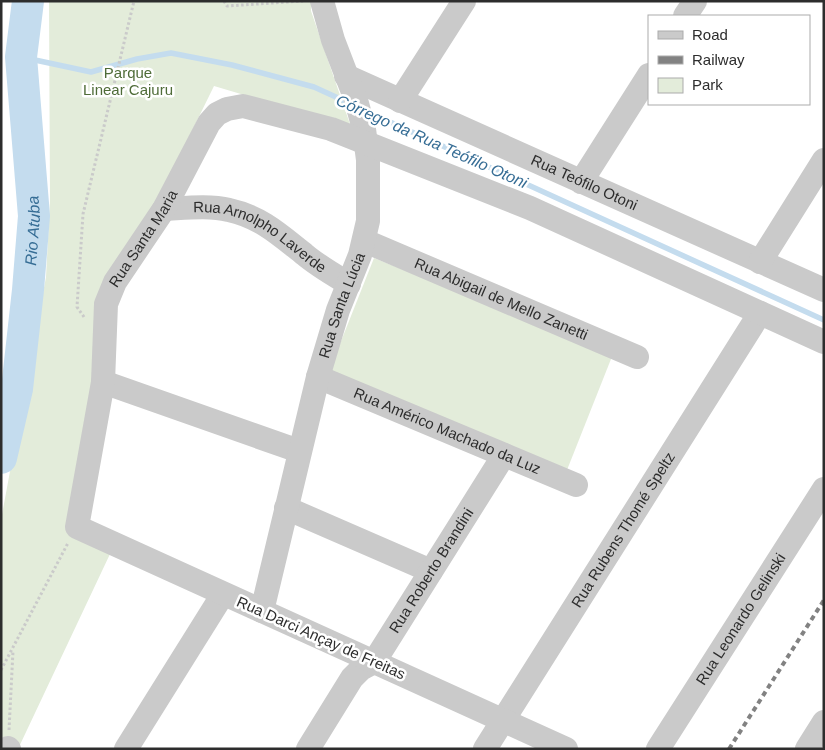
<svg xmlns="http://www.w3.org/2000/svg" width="825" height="750" font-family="Helvetica,sans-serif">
	<rect width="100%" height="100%" fill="#fff"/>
	<g fill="#e3ecda">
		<polygon points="49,1 311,1 311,11 351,127 214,86 157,202 105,281 93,380 66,530 110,554 18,749 1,749 1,520 46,277 50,201"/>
		<polygon points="374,258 613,354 567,470 328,374"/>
	</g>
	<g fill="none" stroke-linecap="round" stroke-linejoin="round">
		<g stroke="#c4dcee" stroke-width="5.5">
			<polyline points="21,57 91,72 137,59 171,53 232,65 314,87 349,103"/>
			<polyline points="366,111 824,320"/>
		</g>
		<path stroke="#c4dcee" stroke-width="32" id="s1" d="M 1,458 L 17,389 L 28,290 L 34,216 L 21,57 L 28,1"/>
		<g stroke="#cacaca" stroke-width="3" stroke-dasharray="2.5 2.5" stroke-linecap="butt">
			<polyline points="224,1 227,6 303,1"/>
			<polyline points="84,317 77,307 83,214 134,1"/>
			<polyline points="1,670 68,543"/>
			<polyline points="9,730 13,651"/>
		</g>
		<g stroke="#cacaca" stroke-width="24">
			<polyline points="685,16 695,1"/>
			<path id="s2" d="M 346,76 L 824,290"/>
			<polyline points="400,101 464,1"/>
			<polyline points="581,182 649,75"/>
			<path id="s3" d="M 164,209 C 185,208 209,205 229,210 C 261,217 280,235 304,254 C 318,266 334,275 349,284"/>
			<path id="s4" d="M 365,241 L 637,357"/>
			<polyline points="760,262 824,160"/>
			<path id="s5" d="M 318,377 L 576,485"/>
			<polyline points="103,382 299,451"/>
			<polyline points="286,508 431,571"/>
			<path id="s6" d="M 262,611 L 318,377 L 338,310 L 360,255 L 368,221 L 368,160 L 364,129 L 356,100 L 333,40 L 322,1"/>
			<polyline points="8,748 9,749"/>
			<polyline points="126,749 223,594"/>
			<path id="s7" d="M 308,749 L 352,678 L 361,669 L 374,662 L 504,455"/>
			<path id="s8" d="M 485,749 L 760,313"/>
			<path id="s9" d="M 566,749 L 77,527 L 103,382 L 106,304 L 115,282 L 164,209 L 209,123 L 217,114 L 227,109 L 243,106 L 331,129 L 530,208 L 824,342"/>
			<path id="s10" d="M 658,749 L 824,489"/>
			<polyline points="807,749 824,722"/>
		</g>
		<polyline stroke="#828282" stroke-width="4" stroke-dasharray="5 4" stroke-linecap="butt" points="729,749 824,600"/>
	</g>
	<g text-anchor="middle" stroke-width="5" stroke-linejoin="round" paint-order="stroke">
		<g font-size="15" fill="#4f6c38" stroke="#fff">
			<text x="128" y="78">Parque<tspan x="128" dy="17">Linear Cajuru</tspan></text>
		</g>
		<g font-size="15" fill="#2d2d2d" stroke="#fff">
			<text dy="5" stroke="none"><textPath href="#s2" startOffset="261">Rua Teófilo Otoni</textPath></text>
			<text dy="5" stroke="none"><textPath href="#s9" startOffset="838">Rua Santa Maria</textPath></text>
			<text dy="5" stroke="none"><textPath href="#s3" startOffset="104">Rua Arnolpho Laverde</textPath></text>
			<text dy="5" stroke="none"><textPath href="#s4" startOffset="148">Rua Abigail de Mello Zanetti</textPath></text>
			<text dy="5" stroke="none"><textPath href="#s6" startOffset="316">Rua Santa Lúcia</textPath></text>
			<text dy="5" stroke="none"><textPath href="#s5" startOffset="140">Rua Américo Machado da Luz</textPath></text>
			<text dy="5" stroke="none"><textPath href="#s8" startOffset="259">Rua Rubens Thomé Speltz</textPath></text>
			<text dy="5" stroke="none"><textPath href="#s7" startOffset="219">Rua Roberto Brandini</textPath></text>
			<text dy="5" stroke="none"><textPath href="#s10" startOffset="154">Rua Leonardo Gelinski</textPath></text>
			<text transform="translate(321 638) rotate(24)" y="5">Rua Darci Ançay de Freitas</text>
		</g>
		<g font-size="16" font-style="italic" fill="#366d95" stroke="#fff">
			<text transform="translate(432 141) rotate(24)" y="6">Córrego da Rua Teófilo Otoni</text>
			<text dy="6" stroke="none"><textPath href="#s1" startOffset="230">Rio Atuba</textPath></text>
		</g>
	</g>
	<rect width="825" height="750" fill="none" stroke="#2d2d2d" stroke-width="5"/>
	<rect x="648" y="15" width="162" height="90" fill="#ffffff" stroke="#ababab"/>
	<rect x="658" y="31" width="25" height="8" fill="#cacaca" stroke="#ababab"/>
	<text x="692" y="40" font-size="15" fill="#2d2d2d">Road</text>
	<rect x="658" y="56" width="25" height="8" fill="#828282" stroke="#ababab"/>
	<text x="692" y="65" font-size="15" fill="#2d2d2d">Railway</text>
	<rect x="658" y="78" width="25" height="15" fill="#e3ecda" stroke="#ababab"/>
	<text x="692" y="90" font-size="15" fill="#2d2d2d">Park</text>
</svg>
